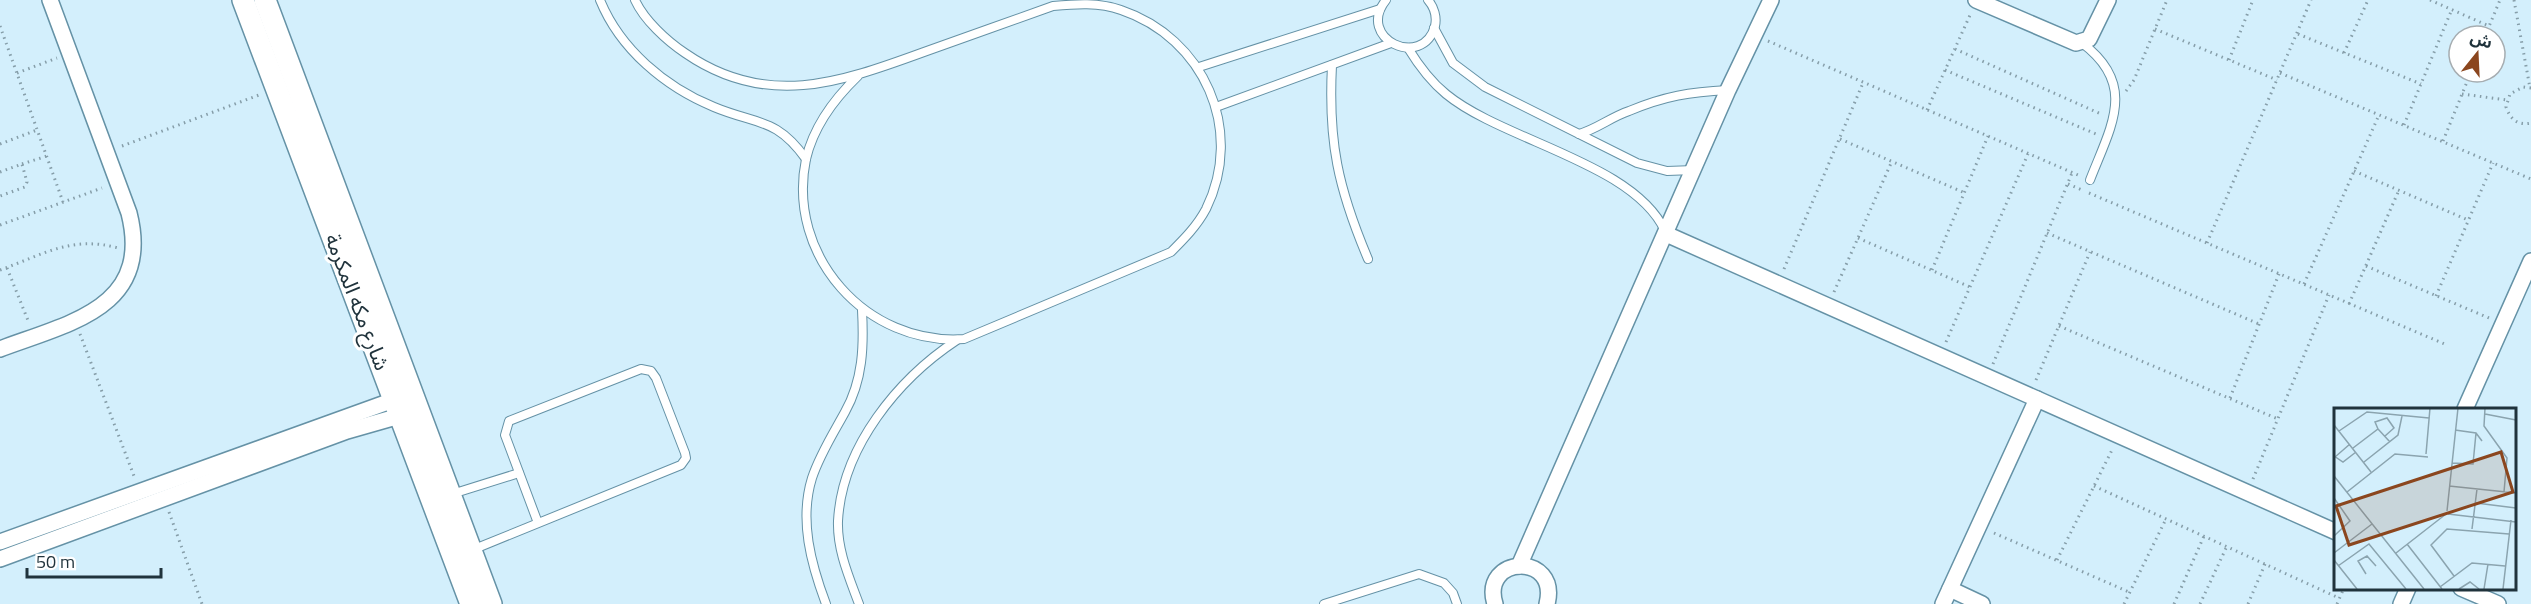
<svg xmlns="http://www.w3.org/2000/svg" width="2531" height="604" font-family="'Titillium Web','Noto Sans Arabic',sans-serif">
	<rect width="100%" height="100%" fill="#d3effc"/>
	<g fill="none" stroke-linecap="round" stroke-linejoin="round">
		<defs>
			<g id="lane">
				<path d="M 600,0 C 620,49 665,87 714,107 C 757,125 776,117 806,159"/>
				<path d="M 635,0 C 644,20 667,41 685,53 C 766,109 839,83 924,52 C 967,37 1010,21 1053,6 C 1075,4 1099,2 1121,10 C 1204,38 1245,130 1206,209 C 1197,226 1184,239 1171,252 L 964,339 C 867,346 786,256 806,159 C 814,125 834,99 858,76"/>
				<path d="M 1386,0 C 1355,39 1423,70 1435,26 C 1437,17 1434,7 1428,0"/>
				<polyline points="1434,28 1453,63 1485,87 1637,163 1667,171 1694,170"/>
				<path d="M 2082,43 C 2138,85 2111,126 2090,180"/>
				<path d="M 1408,48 C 1419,66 1430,81 1446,94 C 1503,141 1634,163 1665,231"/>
				<path d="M 1332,65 C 1328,142 1338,188 1368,259"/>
				<polyline points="1199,67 1380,9"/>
				<polyline points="1216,107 1391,43"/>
				<path d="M 1579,134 C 1597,129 1611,117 1629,111 C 1665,96 1690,92 1728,90"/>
				<polyline points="452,494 519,473"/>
				<polyline points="472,550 681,465 686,458 685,453 656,378 651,371 641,369 509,421 505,435 538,523"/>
				<path d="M 826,604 C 811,564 799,520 812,478 C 820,454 833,434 845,412 C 863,380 864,346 862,310"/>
				<path d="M 859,604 C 849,577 837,550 838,521 C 842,447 898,379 957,340"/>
				<polyline points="1324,604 1419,574 1444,583 1453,593 1457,604"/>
			</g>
			<g id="street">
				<polyline points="1976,0 2076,43 2089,39 2108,0"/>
				<polyline points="1666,234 2336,532"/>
				<path d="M 0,349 C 69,323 153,308 129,213 L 50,0"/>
				<polyline points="2465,409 2531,261"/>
				<polyline points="0,542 402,397"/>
				<polyline points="0,559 347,431 410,413"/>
				<polyline points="1519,566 1728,90 1771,0"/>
				<polyline points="2461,588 2498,604"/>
				<polyline points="1950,589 1982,604"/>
				<path d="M 1495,604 C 1480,555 1560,552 1547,604"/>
				<polyline points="1943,604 2037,399"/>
				<polyline points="2401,604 2408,588"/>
			</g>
			<g id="secondary">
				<polyline points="243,0 471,604"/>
				<polyline points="265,0 491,604"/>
			</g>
		</defs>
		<use href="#lane" stroke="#6592a6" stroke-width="10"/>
		<use href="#street" stroke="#6592a6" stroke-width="18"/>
		<use href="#secondary" stroke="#6592a6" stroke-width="24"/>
		<g stroke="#869ea9" stroke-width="3" stroke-dasharray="1.5 4.5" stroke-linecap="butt">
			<polyline points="2430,0 2489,26"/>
			<polyline points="2514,0 2530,88"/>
			<polyline points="0,26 63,202"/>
			<polyline points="2155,29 2277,80"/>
			<polyline points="2298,34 2421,84"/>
			<polyline points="2485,36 2500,0"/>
			<polyline points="1768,41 2078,175"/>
			<polyline points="1955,49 2101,114"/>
			<polyline points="2344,53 2368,0"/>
			<polyline points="2229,60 2253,0"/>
			<polyline points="1945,70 2096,134"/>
			<polyline points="17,73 57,58"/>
			<polyline points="2280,73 2531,179"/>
			<path d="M 2531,88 L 2523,87 L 2510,94 L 2506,107 C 2510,119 2518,126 2531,123"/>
			<polyline points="2126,91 2134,80 2167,0"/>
			<polyline points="2462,94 2507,100"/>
			<polyline points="1927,110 1971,13"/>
			<polyline points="2404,125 2452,9"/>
			<polyline points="1840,139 1965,193"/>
			<polyline points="2443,141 2471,72"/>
			<polyline points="0,144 37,130"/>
			<polyline points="122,146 259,95"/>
			<polyline points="22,164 47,156"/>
			<polyline points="2354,171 2468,220"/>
			<polyline points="0,172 22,164 27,182 25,187 0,196"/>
			<polyline points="2068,184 2082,190"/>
			<polyline points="2089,193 2447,345"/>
			<polyline points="0,225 102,188"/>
			<polyline points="2047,233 2259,324"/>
			<polyline points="1858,238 1970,287"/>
			<polyline points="2207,243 2311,0"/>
			<polyline points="2366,266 2489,318"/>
			<polyline points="7,268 29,323"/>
			<polyline points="1784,269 1863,83"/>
			<path d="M 0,270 C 42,255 72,235 118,248"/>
			<polyline points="1932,270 1988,136"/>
			<polyline points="2304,284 2379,115"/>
			<polyline points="1834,292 1892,161"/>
			<polyline points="2436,296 2493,163"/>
			<polyline points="2349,304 2399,190"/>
			<polyline points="2059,326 2278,419"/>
			<polyline points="80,334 134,476"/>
			<polyline points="1946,342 2028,154"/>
			<polyline points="1993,364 2072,173"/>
			<polyline points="2036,380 2090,252"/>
			<polyline points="2230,398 2279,274"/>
			<polyline points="2253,479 2329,295"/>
			<polyline points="2094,486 2339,598"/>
			<polyline points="169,512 202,604"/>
			<polyline points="1994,533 2129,592"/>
			<polyline points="2057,560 2112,450"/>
			<polyline points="2124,604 2166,519"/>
			<polyline points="2174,604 2204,536"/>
			<polyline points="2200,604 2227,546"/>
			<polyline points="2248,604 2265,564"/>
			<polyline points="2337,604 2344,588"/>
		</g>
		<use href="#lane" stroke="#fff" stroke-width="8"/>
		<use href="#street" stroke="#fff" stroke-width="15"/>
		<use href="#secondary" stroke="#fff" stroke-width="21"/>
	</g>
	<g text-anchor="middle" stroke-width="6" stroke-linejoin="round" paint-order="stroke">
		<g font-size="21" fill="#20333c" stroke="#fff">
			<text transform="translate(357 302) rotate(69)" y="7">شارع مكه المكرمة</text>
		</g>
	</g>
	<g transform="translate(2334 408)">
		<rect width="182" height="182" fill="#d3effc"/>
		<path fill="none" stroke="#8ba4af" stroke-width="1.5" d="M 151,0 L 150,18 L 173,50 L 170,84M 151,6 L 182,12M 0,17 L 37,64M 44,21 L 41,14 L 53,10 L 60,20 L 51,28M 121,22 L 142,25 L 148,33M 5,23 L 33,4 L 95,10M 19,40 L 44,21 L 56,34M 92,46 L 96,0M 0,48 L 9,54 L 22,44M 1,49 L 16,36M 30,54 L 64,27 L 68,8M 118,55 L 139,56 L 142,25M 0,68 L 90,181M 115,78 L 182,85M 13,84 L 61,46 L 94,49M 0,90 L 16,113 L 0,128M 142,95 L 182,100M 113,103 L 124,0M 114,106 L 182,114M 138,121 L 143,81M 73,136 L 108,181M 0,145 L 38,116M 62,145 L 112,106M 0,152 L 23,181M 4,158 L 35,136 L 72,181M 32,166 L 24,153 L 33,148 L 42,158M 120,168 L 97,137 L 113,121 L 175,126M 106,179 L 138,155 L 171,158M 125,181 L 136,174 L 145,181M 150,181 L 154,156M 169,181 L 177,112"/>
		<path fill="#8b461e" fill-opacity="0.15" stroke="#8b461e" stroke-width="3" d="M 167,44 L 179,84 L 15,137 L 2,98 Z"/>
		<rect width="182" height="182" fill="none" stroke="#20333c" stroke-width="3"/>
	</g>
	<g transform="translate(2477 54) rotate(18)"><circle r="28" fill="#ffffff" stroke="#a6adb1" stroke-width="1.5"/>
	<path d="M0-4.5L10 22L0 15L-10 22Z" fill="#8b461e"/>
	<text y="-9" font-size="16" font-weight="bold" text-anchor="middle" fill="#20333c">ش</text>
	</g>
	<path d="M27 568v9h134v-9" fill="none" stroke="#20333c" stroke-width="3"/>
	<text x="36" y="568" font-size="18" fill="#20333c" stroke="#ffffff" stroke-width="4.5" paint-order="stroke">50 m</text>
</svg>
